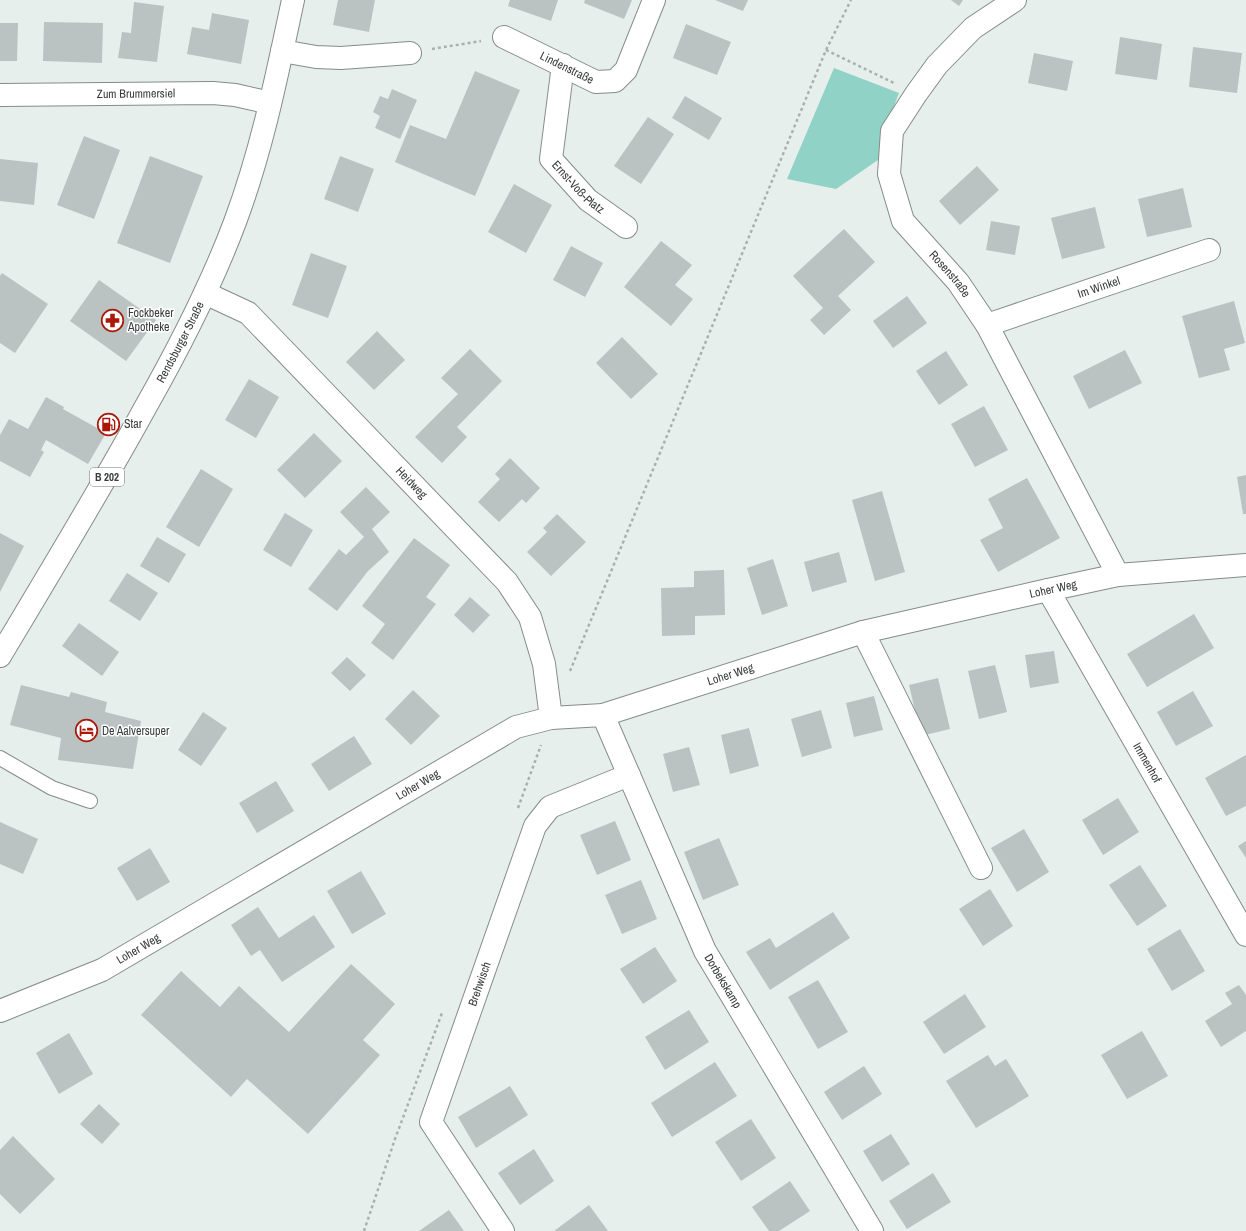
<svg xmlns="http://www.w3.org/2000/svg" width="1246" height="1231" font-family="'Archivo Narrow',sans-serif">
	<rect width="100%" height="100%" fill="#e7efed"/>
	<polygon fill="#90d2c5" points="834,68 899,93 885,130 878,160 836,189 787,179"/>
	<g fill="#bbc3c2">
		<polygon points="338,0 375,0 369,32 333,25"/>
		<polygon points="510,0 558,0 551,21 508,6"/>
		<polygon points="585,0 632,0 624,19 584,3"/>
		<polygon points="715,0 748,0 743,11"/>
		<polygon points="951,0 963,0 959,6"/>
		<polygon points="134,2 164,6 157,62 118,58 122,32 131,33"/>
		<polygon points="212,13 249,20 241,64 187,54 192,27 209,30"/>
		<polygon points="44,22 103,23 102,63 43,61"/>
		<polygon points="0,23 18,23 17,61 0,61"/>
		<polygon points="686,24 731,42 717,75 673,58"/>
		<polygon points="1120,37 1162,44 1157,80 1115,74"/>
		<polygon points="1193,47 1242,53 1237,93 1189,87"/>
		<polygon points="1034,53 1073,61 1067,91 1028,83"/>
		<polygon points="475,71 520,90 475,196 395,162 410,125 446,139"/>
		<polygon points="392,89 417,100 400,139 375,128 380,116 373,112 380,96 388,99"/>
		<polygon points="685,96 722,118 709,140 672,118"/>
		<polygon points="648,117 674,134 641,184 614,166"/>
		<polygon points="84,136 120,150 94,219 57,205"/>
		<polygon points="150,156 203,176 170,263 117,243"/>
		<polygon points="340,156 374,169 358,212 324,199"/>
		<polygon points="0,159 38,163 34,205 0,201"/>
		<polygon points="977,166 999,190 960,225 939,201"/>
		<polygon points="514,184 552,205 526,253 488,232"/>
		<polygon points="1183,188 1192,227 1147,237 1138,199"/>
		<polygon points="1095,207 1105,248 1062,259 1051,218"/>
		<polygon points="991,221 1020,226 1015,255 986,250"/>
		<polygon points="844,229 875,262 838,296 851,310 824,335 810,320 823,308 793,276"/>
		<polygon points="661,241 692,265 675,285 693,299 671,326 624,287"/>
		<polygon points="571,246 603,263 585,297 553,280"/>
		<polygon points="311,253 347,266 328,318 292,305"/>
		<polygon points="2,273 48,304 15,353 0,343 0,276"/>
		<polygon points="99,280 156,320 126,361 70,321"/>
		<polygon points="907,296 927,323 893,348 873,321"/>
		<polygon points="1234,301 1245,343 1224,349 1230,370 1199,378 1182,316"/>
		<polygon points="377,331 405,360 374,390 346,362"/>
		<polygon points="622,337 658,374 631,399 596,363"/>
		<polygon points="470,349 502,381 457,427 467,437 442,463 415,437 458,394 441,378"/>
		<polygon points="1125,350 1142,383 1089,409 1073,376"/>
		<polygon points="946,351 968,385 939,405 916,371"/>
		<polygon points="249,379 279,397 256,438 225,420"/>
		<polygon points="46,397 64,407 63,409 106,433 88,464 46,440 41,450 44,452 30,477 0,461 0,435 9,419 28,429"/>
		<polygon points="984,406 1008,450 975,467 951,424"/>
		<polygon points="314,433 342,461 305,498 277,470"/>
		<polygon points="510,458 540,488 526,503 522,499 499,522 478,502 500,479 495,474"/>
		<polygon points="201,469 233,489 199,547 166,527"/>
		<polygon points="1246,475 1246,514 1243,514 1237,477"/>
		<polygon points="1027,478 1060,538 998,572 980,540 1003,528 988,499"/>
		<polygon points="366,487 390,512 372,529 389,552 368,571 337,611 308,589 339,549 346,555 364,537 340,512"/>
		<polygon points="882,491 905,572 875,581 852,500"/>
		<polygon points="285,513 313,530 291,567 263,550"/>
		<polygon points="557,514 586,542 551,576 527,552 547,532 543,528"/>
		<polygon points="0,533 24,546 0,592"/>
		<polygon points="157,537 186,554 169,583 140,566"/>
		<polygon points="414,538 450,565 426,597 436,604 393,660 371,643 385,624 362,606"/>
		<polygon points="839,552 847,582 812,592 804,562"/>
		<polygon points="773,559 788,606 762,615 747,568"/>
		<polygon points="724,570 725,615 695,616 695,635 662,636 661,588 694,587 694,571"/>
		<polygon points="127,573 158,593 140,621 109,601"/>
		<polygon points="470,597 490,615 473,633 454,615"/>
		<polygon points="1194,614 1214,648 1147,687 1127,654"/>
		<polygon points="79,623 119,652 102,676 62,646"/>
		<polygon points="1054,651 1059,683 1030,688 1025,655"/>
		<polygon points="347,657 366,675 350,691 331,673"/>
		<polygon points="995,665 1007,712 979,719 968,671"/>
		<polygon points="938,678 950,729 921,736 909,685"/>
		<polygon points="21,685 69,697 71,692 107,702 105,712 141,721 133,769 58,760 61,738 10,725"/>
		<polygon points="413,690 440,716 411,745 385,719"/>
		<polygon points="1193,691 1213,726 1176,746 1157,712"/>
		<polygon points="874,696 883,730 854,737 846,703"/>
		<polygon points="821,710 832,748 802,757 791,719"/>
		<polygon points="203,712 227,728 201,766 178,750"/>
		<polygon points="749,728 759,766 730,774 721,735"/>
		<polygon points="354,736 372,764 329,791 311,764"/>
		<polygon points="689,747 700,785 673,792 663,754"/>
		<polygon points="1246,755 1246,806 1226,816 1205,778"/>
		<polygon points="276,781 294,811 257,833 239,803"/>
		<polygon points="1118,798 1139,832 1103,855 1082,820"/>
		<polygon points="615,821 631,860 597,875 580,835"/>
		<polygon points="0,822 38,839 23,874 0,864"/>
		<polygon points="1024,829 1049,872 1017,892 991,848"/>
		<polygon points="719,838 739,885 703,900 684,852"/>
		<polygon points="1246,841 1246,858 1238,846"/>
		<polygon points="150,848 170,882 137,901 117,868"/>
		<polygon points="1140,865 1167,906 1137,926 1109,885"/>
		<polygon points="361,871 386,914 352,934 327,891"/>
		<polygon points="641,880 657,919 622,934 605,895"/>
		<polygon points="990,889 1013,926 983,946 959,909"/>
		<polygon points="258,907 279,938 314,915 335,947 282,982 260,950 251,956 231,925"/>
		<polygon points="833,912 850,938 770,990 746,952 770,938 776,948"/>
		<polygon points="1180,929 1205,971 1172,991 1147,949"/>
		<polygon points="655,947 677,981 643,1004 620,969"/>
		<polygon points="351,964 395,1004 363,1040 380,1055 308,1134 247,1079 231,1097 141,1015 181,971 220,1007 239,986 289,1032"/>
		<polygon points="818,980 848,1032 818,1049 788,997"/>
		<polygon points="1239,985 1246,995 1246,1031 1221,1047 1205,1021 1232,1004 1225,993"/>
		<polygon points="965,994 986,1027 944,1054 923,1022"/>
		<polygon points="689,1010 709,1042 665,1070 645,1037"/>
		<polygon points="1142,1031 1168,1076 1127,1099 1101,1055"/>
		<polygon points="69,1033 93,1074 59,1094 36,1053"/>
		<polygon points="988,1055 995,1066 1006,1059 1029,1096 976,1128 946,1081"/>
		<polygon points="715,1062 737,1096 672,1137 651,1103"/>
		<polygon points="864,1066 882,1094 842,1120 824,1092"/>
		<polygon points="510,1086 528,1115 476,1148 458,1117"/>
		<polygon points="99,1104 120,1124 102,1144 80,1124"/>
		<polygon points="751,1119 776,1158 741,1181 715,1142"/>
		<polygon points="891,1134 910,1164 882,1182 863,1151"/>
		<polygon points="13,1136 55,1179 20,1214 0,1194 0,1150"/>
		<polygon points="534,1149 554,1181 520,1205 498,1173"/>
		<polygon points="933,1173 951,1202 907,1229 889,1201"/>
		<polygon points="790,1181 810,1211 779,1231 769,1231 752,1207"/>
		<polygon points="589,1205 608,1231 554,1231"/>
		<polygon points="449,1210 464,1231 419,1231"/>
	</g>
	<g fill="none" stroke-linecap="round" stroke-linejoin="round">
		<defs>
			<polyline id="service" points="0,758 52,788 90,801"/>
			<g id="minor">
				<path id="s1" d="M 1015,0 L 973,28 L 937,65 L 916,94 L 892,131 L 889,174 L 903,221 L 958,282 L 987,325 L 1118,575"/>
				<path id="s2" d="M 504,37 L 596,82 L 615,81 L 626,70 L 654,0"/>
				<polyline points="282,51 316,57 341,58 410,53"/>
				<path id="s3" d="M 563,65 L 551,159 L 588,200 L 626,227"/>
				<path id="s4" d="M 0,95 L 213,93 L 235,95 L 270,103"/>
				<path id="s5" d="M 205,293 L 248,313 L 507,582 L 530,617 L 544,664 L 551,718"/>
				<path id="s6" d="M 987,325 L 1209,250"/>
				<path id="s7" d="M 1048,590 L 1246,935"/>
				<polyline points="863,632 981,868"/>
				<path id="s8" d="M 603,715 L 705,951 L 872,1231"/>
				<path id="s9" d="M 0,1011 L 102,970 L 516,727 L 551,718 L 603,715 L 863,632 L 1048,590 L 1118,575 L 1246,565"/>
				<path id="s10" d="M 503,1231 L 431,1122 L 535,826 L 550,807 L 629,775"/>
			</g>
			<g id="primary">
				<path id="s11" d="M 0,656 C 49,574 99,492 145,408 C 179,348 211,286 235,222 C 262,150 277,75 293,0"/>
			</g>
		</defs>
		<use href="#service" stroke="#858c8a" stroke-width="16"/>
		<use href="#minor" stroke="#858c8a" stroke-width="24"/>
		<use href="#primary" stroke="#858c8a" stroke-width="24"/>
		<g stroke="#aab0af" stroke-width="2.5" stroke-dasharray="3 3" stroke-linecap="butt">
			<polyline points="432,49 481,41"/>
			<polyline points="826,50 896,84"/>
			<polyline points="570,671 826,50 851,0"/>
			<polyline points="518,808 541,745"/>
			<polyline points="364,1231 395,1139 442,1013"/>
		</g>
		<use href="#service" stroke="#fff" stroke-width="14"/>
		<use href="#minor" stroke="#fff" stroke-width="22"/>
		<use href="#primary" stroke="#fff" stroke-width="22"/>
	</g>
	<defs>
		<symbol id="pharmacy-ring" viewBox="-11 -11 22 22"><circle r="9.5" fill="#fff" stroke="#a91809" stroke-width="1.5"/><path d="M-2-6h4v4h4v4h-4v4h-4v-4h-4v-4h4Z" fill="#a91809"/></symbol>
		<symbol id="fuel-ring" viewBox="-11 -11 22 22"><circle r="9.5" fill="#fff" stroke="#a91809" stroke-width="1.5"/><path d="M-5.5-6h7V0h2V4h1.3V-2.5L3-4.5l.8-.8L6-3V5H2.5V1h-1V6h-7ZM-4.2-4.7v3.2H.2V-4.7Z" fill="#a91809"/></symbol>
		<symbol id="hotel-ring" viewBox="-11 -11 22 22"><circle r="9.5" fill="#fff" stroke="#a91809" stroke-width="1.5"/><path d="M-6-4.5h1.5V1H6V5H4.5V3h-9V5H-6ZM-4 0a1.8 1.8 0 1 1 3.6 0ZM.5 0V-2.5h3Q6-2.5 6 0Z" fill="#a91809"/></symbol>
	</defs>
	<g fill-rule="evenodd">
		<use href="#pharmacy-ring" x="100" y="308" width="25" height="25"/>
		<use href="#fuel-ring" x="96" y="412" width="25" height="25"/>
		<use href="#hotel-ring" x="74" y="718" width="25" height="25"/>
	</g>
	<g text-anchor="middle" stroke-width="3" stroke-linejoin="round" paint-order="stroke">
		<rect fill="#fff" stroke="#747676" stroke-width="1" x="90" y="468" width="34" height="18" rx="3"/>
		<g font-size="11" font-weight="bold" fill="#393c3b">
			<text x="107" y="481">B 202</text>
		</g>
		<g font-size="12" fill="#393c3b" stroke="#fff">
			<text dy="4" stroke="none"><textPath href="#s2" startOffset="70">Lindenstraße</textPath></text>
			<text dy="4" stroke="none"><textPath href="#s4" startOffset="136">Zum Brummersiel</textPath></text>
			<text dy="4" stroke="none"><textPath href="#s3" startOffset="134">Ernst-Voß-Platz</textPath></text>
			<text dy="4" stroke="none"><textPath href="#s1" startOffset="345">Rosenstraße</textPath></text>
			<text dy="4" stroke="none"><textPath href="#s6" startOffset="118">Im Winkel</textPath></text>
			<text dy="4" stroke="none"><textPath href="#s11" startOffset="362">Rendsburger Straße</textPath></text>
			<text dy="4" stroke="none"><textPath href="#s5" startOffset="283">Heidweg</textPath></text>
			<text dy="4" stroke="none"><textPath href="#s9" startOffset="1146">Loher Weg</textPath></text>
			<text dy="4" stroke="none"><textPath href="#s9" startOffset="812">Loher Weg</textPath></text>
			<text dy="4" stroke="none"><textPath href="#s7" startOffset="199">Immenhof</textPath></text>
			<text dy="4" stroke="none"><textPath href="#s9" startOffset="476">Loher Weg</textPath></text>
			<text dy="4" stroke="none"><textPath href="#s9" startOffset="152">Loher Weg</textPath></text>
			<text dy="4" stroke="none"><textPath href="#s8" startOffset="292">Dorbekskamp</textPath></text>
			<text dy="4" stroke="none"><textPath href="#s10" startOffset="277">Brehwisch</textPath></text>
		</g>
		<g font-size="12" fill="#393c3b" stroke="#fff" text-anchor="start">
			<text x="128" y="317">Fockbeker<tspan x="128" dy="14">Apotheke</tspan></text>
			<text x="124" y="428">Star</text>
			<text x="102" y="735">De Aalversuper</text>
		</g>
	</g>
</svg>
